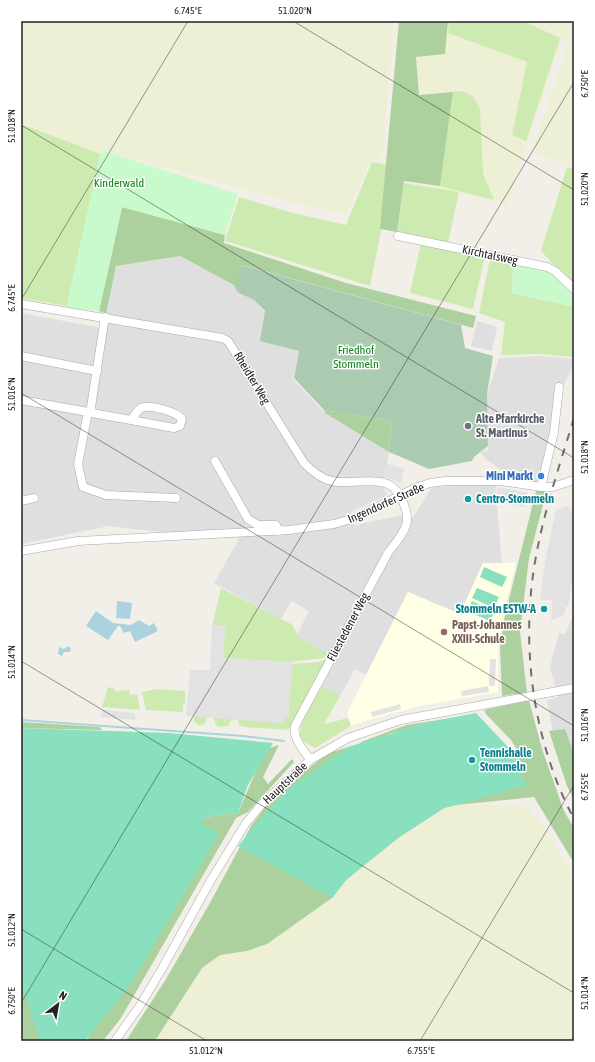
<svg xmlns="http://www.w3.org/2000/svg" width="595" height="1062" font-family="'Asap Condensed',sans-serif">
	<rect width="100%" height="100%" fill="#f2efe9"/>
	<g fill="#e0dfdf">
		<polygon points="180,256 234,285 237,292 254,300 299,351 293,379 325,413 389,452 383,486 387,495 351,512 355,525 403,515 408,521 412,519 432,487 495,484 502,563 483,563 460,614 408,592 366,675 355,669 340,696 322,686 336,659 296,637 309,611 291,601 281,619 214,583 238,541 238,528 169,533 109,526 21,544 21,313 102,328 116,266"/>
		<polygon points="477,321 497,327 492,351 471,346"/>
		<polygon points="539,356 574,359 574,363 562,390 539,484 506,473 487,460 480,452 488,450 487,394 499,358"/>
		<polygon points="574,614 574,777 553,733 547,700 558,697 550,667 559,633 565,634"/>
	</g>
	<polygon fill="#ffffe5" points="483,563 516,563 503,615 498,649 498,692 420,706 368,720 351,726 347,713 408,592 460,614"/>
	<g fill="#eef0d5">
		<polygon points="21,21 394,21 382,159 372,159 346,214 302,205 101,150 66,308 21,301"/>
		<polygon points="400,21 574,21 574,167 532,152 569,40 563,37 507,205 396,178"/>
		<polygon points="457,805 511,805 527,807 544,827 574,878 574,1041 155,1041 202,968 220,955 247,951 267,944 332,898 346,880 398,838 444,808"/>
	</g>
	<g fill="#cdebb0">
		<polygon points="449,21 523,21 560,38 526,141 512,135 527,62 448,33"/>
		<polygon points="462,91 474,97 480,110 483,173 494,200 440,186 453,92"/>
		<polygon points="21,124 101,154 67,306 21,298"/>
		<polygon points="372,162 394,166 370,286 225,241 239,197 293,213 346,225"/>
		<polygon points="567,167 574,170 574,286 541,251"/>
		<polygon points="404,183 459,192 448,243 397,232"/>
		<polygon points="421,243 485,256 473,309 410,293"/>
		<polygon points="490,259 513,264 512,293 574,307 573,357 540,354 501,355 505,322 479,313"/>
		<polygon points="221,588 293,625 298,637 328,654 324,658 290,662 223,658 225,625 212,626"/>
		<polygon points="326,659 327,660 290,728 288,730 244,727 239,725 238,719 282,723 283,718 288,718 292,664 319,662"/>
		<polygon points="322,686 340,696 324,724 348,718 351,726 315,748 303,741 300,735 301,723"/>
		<polygon points="108,687 115,689 115,691 129,690 130,695 137,694 140,710 102,707"/>
		<polygon points="157,689 185,691 185,704 183,704 183,712 146,710 142,692"/>
		<polygon points="194,716 207,717 206,722 203,725 198,725 194,721"/>
		<polygon points="213,718 232,719 228,726 219,727 216,725"/>
	</g>
	<g fill="#add19e">
		<polygon points="399,21 448,21 445,54 416,57 419,95 453,92 440,186 404,181 397,232 380,229"/>
		<polygon points="122,207 225,235 224,243 346,283 476,316 473,328 242,265 237,292 234,285 180,256 116,266 106,314 99,311"/>
		<polygon points="324,410 392,421 389,452 325,413"/>
		<polygon points="547,490 529,558 520,632 527,693 542,749 564,811 574,828 574,863 534,797 457,805 444,808 398,838 346,880 332,898 267,944 247,951 220,955 202,968 155,1041 126,1041 166,979 211,901 251,826 269,802 295,778 329,753 351,746 357,749 506,776 519,770 514,759 521,756 511,740 486,714 484,710 516,703 515,694 502,696 500,648 505,615 536,491"/>
		<polygon points="466,716 388,734 383,740 366,748 361,742 406,725"/>
		<polygon points="21,722 100,727 102,730 21,728"/>
		<polygon points="565,729 574,754 574,800 567,786 549,731"/>
		<polygon points="279,745 263,777 268,784 292,759 294,762 248,812 236,818 121,1018 103,1041 87,1041 92,1029 205,817 238,813 256,771 269,748"/>
		<polygon points="21,958 48,1041 21,1041"/>
	</g>
	<polygon fill="#aacbaf" points="241,265 461,325 465,348 493,356 487,394 488,446 474,457 472,461 429,469 389,452 392,421 324,410 294,378 299,351 260,341 265,311 254,300 237,292"/>
	<g fill="#c8facc">
		<polygon points="101,150 238,194 225,235 122,207 99,311 66,308"/>
		<polygon points="513,264 552,273 574,296 574,307 512,293"/>
	</g>
	<g fill="#88e0be">
		<polygon points="484,567 507,577 502,587 480,577"/>
		<polygon points="477,588 499,597 494,608 472,598"/>
		<polygon points="472,601 494,611 490,621 467,611"/>
		<polygon points="476,713 507,746 527,785 444,808 398,838 346,880 332,898 238,846 265,813 294,784 351,746 429,722"/>
		<polygon points="21,728 169,733 273,743 248,785 238,813 205,817 202,824 219,834 132,982 85,1041 40,1041 21,983"/>
	</g>
	<g fill="#e2e2e2">
		<polygon points="387,464 404,468 401,483 385,477"/>
		<polygon points="498,487 528,493 524,507 495,500"/>
		<polygon points="567,506 573,513 574,571 568,607 565,607 565,614 551,621 552,600 540,599 545,561 556,510"/>
		<polygon points="225,625 223,658 293,662 288,718 283,718 282,723 186,716 190,670 210,670 212,626"/>
		<polygon points="490,659 496,659 495,686 489,686"/>
		<polygon points="488,686 489,692 462,696 461,691"/>
		<polygon points="400,704 401,709 372,717 371,712"/>
		<polygon points="102,710 134,713 136,720 100,717"/>
	</g>
	<g fill="#aad3df">
		<polygon points="117,601 132,603 130,619 116,618"/>
		<polygon points="96,611 113,623 131,625 139,620 149,626 154,623 158,631 135,642 130,631 124,633 120,626 118,626 108,640 86,626"/>
		<polygon points="68,646 71,649 70,652 64,652 62,656 58,654 59,647 64,649"/>
	</g>
	<g fill="none" stroke-linecap="round" stroke-linejoin="round">
		<polyline stroke="#aad3df" stroke-width="2" points="21,720 243,736 284,741"/>
		<defs>
			<g id="minor">
				<polyline points="398,236 547,267 555,271 574,289"/>
				<path d="M 21,304 L 222,338 L 228,341 L 304,463 C 333,493 347,478 381,482 C 389,483 396,489 400,496 C 415,522 404,532 388,553 L 295,726 C 292,738 304,750 310,760"/>
				<path d="M 105,317 L 91,407 L 92,413 L 131,420 C 134,416 137,411 141,408 C 150,404 177,412 182,419 L 180,426 L 174,428 L 131,420"/>
				<polyline points="21,356 97,371"/>
				<polyline points="21,400 88,412"/>
				<polyline points="92,413 88,412 78,464 83,487 106,495 176,498"/>
				<polyline points="215,461 248,519 258,525 276,525 279,531"/>
				<polyline points="541,487 554,432 559,387"/>
				<polyline points="21,501 34,498"/>
				<polyline points="21,551 78,541 289,530 334,524 355,518 415,488 430,483 446,481 501,481 541,487 553,487 574,480"/>
				<polyline points="115,1041 141,1004 163,967 211,880 246,823 262,804 310,760 348,738 401,720 574,688"/>
			</g>
		</defs>
		<use href="#minor" stroke="#a9a9a9" stroke-width="9"/>
		<use href="#minor" stroke="#fff" stroke-width="8"/>
		<path stroke="#707070" stroke-width="2" stroke-dasharray="8 8" stroke-linecap="butt" d="M 574,418 C 559,467 542,517 534,568 C 521,652 534,743 574,819"/>
	</g>
	<path fill="none" stroke="#222" stroke-width="1" stroke-opacity="0.45" d="M 293,21 L 574,190M 21,125 L 574,458M 21,300 L 188,21M 21,393 L 574,726M 21,661 L 574,993M 21,929 L 207,1041M 21,1003 L 574,82M 420,1041 L 574,785"/>
	<circle fill="#6b7280" stroke="#fff" stroke-width="1.5" cx="468" cy="426" r="4"/>
	<circle fill="#3f7fe0" stroke="#fff" stroke-width="1.5" cx="541" cy="476" r="4"/>
	<g fill="#0f9aa8" stroke="#fff" stroke-width="1.5">
		<circle cx="468" cy="499" r="4"/>
		<circle cx="544" cy="609" r="4"/>
		<circle cx="472" cy="760" r="4"/>
	</g>
	<circle fill="#8d6e63" stroke="#fff" stroke-width="1.5" cx="444" cy="632" r="4"/>
	<g text-anchor="middle" stroke-width="3" stroke-linejoin="round" paint-order="stroke">
		<g font-size="12" fill="#0c8416" stroke="#fff">
			<text x="119" y="187">Kinderwald</text>
			<text x="356" y="354">Friedhof<tspan x="356" dy="14">Stommeln</tspan></text>
		</g>
		<g font-size="12" fill="#222" stroke="#fff">
			<text transform="translate(490 255) rotate(12)" y="4">Kirchtalsweg</text>
			<text transform="translate(252 378) rotate(59)" y="4">Rheidter Weg</text>
			<text transform="translate(386 503) rotate(-24)" y="4">Ingendorfer Straße</text>
			<text transform="translate(348 627) rotate(-62)" y="4">Fliestedener Weg</text>
			<text transform="translate(285 783) rotate(-43)" y="4">Hauptstraße</text>
		</g>
		<g font-size="12" font-weight="bold" fill="#5b616d" stroke="#fff" text-anchor="start">
			<text x="476" y="423">Alte Pfarrkirche<tspan x="476" dy="14">St. Martinus</tspan></text>
		</g>
		<g font-size="12" font-weight="bold" fill="#366cbe" stroke="#fff" text-anchor="end">
			<text x="533" y="480">Mini Markt</text>
		</g>
		<g font-size="12" font-weight="bold" fill="#0d838f" stroke="#fff" text-anchor="start">
			<text x="476" y="503">Centro-Stommeln</text>
			<text x="536" y="613" text-anchor="end">Stommeln ESTW-A</text>
			<text x="480" y="757">Tennishalle<tspan x="480" dy="14">Stommeln</tspan></text>
		</g>
		<g font-size="12" font-weight="bold" fill="#785e54" stroke="#fff" text-anchor="start">
			<text x="452" y="629">Papst-Johannes<tspan x="452" dy="14">XXIII-Schule</tspan></text>
		</g>
	</g>
	<rect width="595" height="1062" fill="none" stroke="#ffffff" stroke-width="44"/>
	<g transform="translate(58 1004) rotate(31)" stroke="#ffffff" stroke-width="3" paint-order="stroke">
	<path d="M0-3L7 15L0 10L-7 15Z" fill="#222222"/>
	<text y="-6" font-size="11" font-weight="bold" text-anchor="middle" fill="#222222">N</text>
	</g>
	<rect x="22" y="22" width="551" height="1018" fill="none" stroke="#222" stroke-width="1.5"/>
	<g font-size="10" text-anchor="middle" fill="#222">
		<text x="188" y="14">6.745°E</text>
		<text x="295" y="14">51.020°N</text>
		<text transform="translate(584 84) rotate(-90)" y="4">6.750°E</text>
		<text transform="translate(11 126) rotate(-90)" y="4">51.018°N</text>
		<text transform="translate(584 189) rotate(-90)" y="4">51.020°N</text>
		<text transform="translate(11 298) rotate(-90)" y="4">6.745°E</text>
		<text transform="translate(11 394) rotate(-90)" y="4">51.016°N</text>
		<text transform="translate(584 457) rotate(-90)" y="4">51.018°N</text>
		<text transform="translate(11 662) rotate(-90)" y="4">51.014°N</text>
		<text transform="translate(584 725) rotate(-90)" y="4">51.016°N</text>
		<text transform="translate(584 787) rotate(-90)" y="4">6.755°E</text>
		<text transform="translate(11 930) rotate(-90)" y="4">51.012°N</text>
		<text transform="translate(584 993) rotate(-90)" y="4">51.014°N</text>
		<text transform="translate(11 1001) rotate(-90)" y="4">6.750°E</text>
		<text x="206" y="1054">51.012°N</text>
		<text x="421" y="1054">6.755°E</text>
	</g>
</svg>
